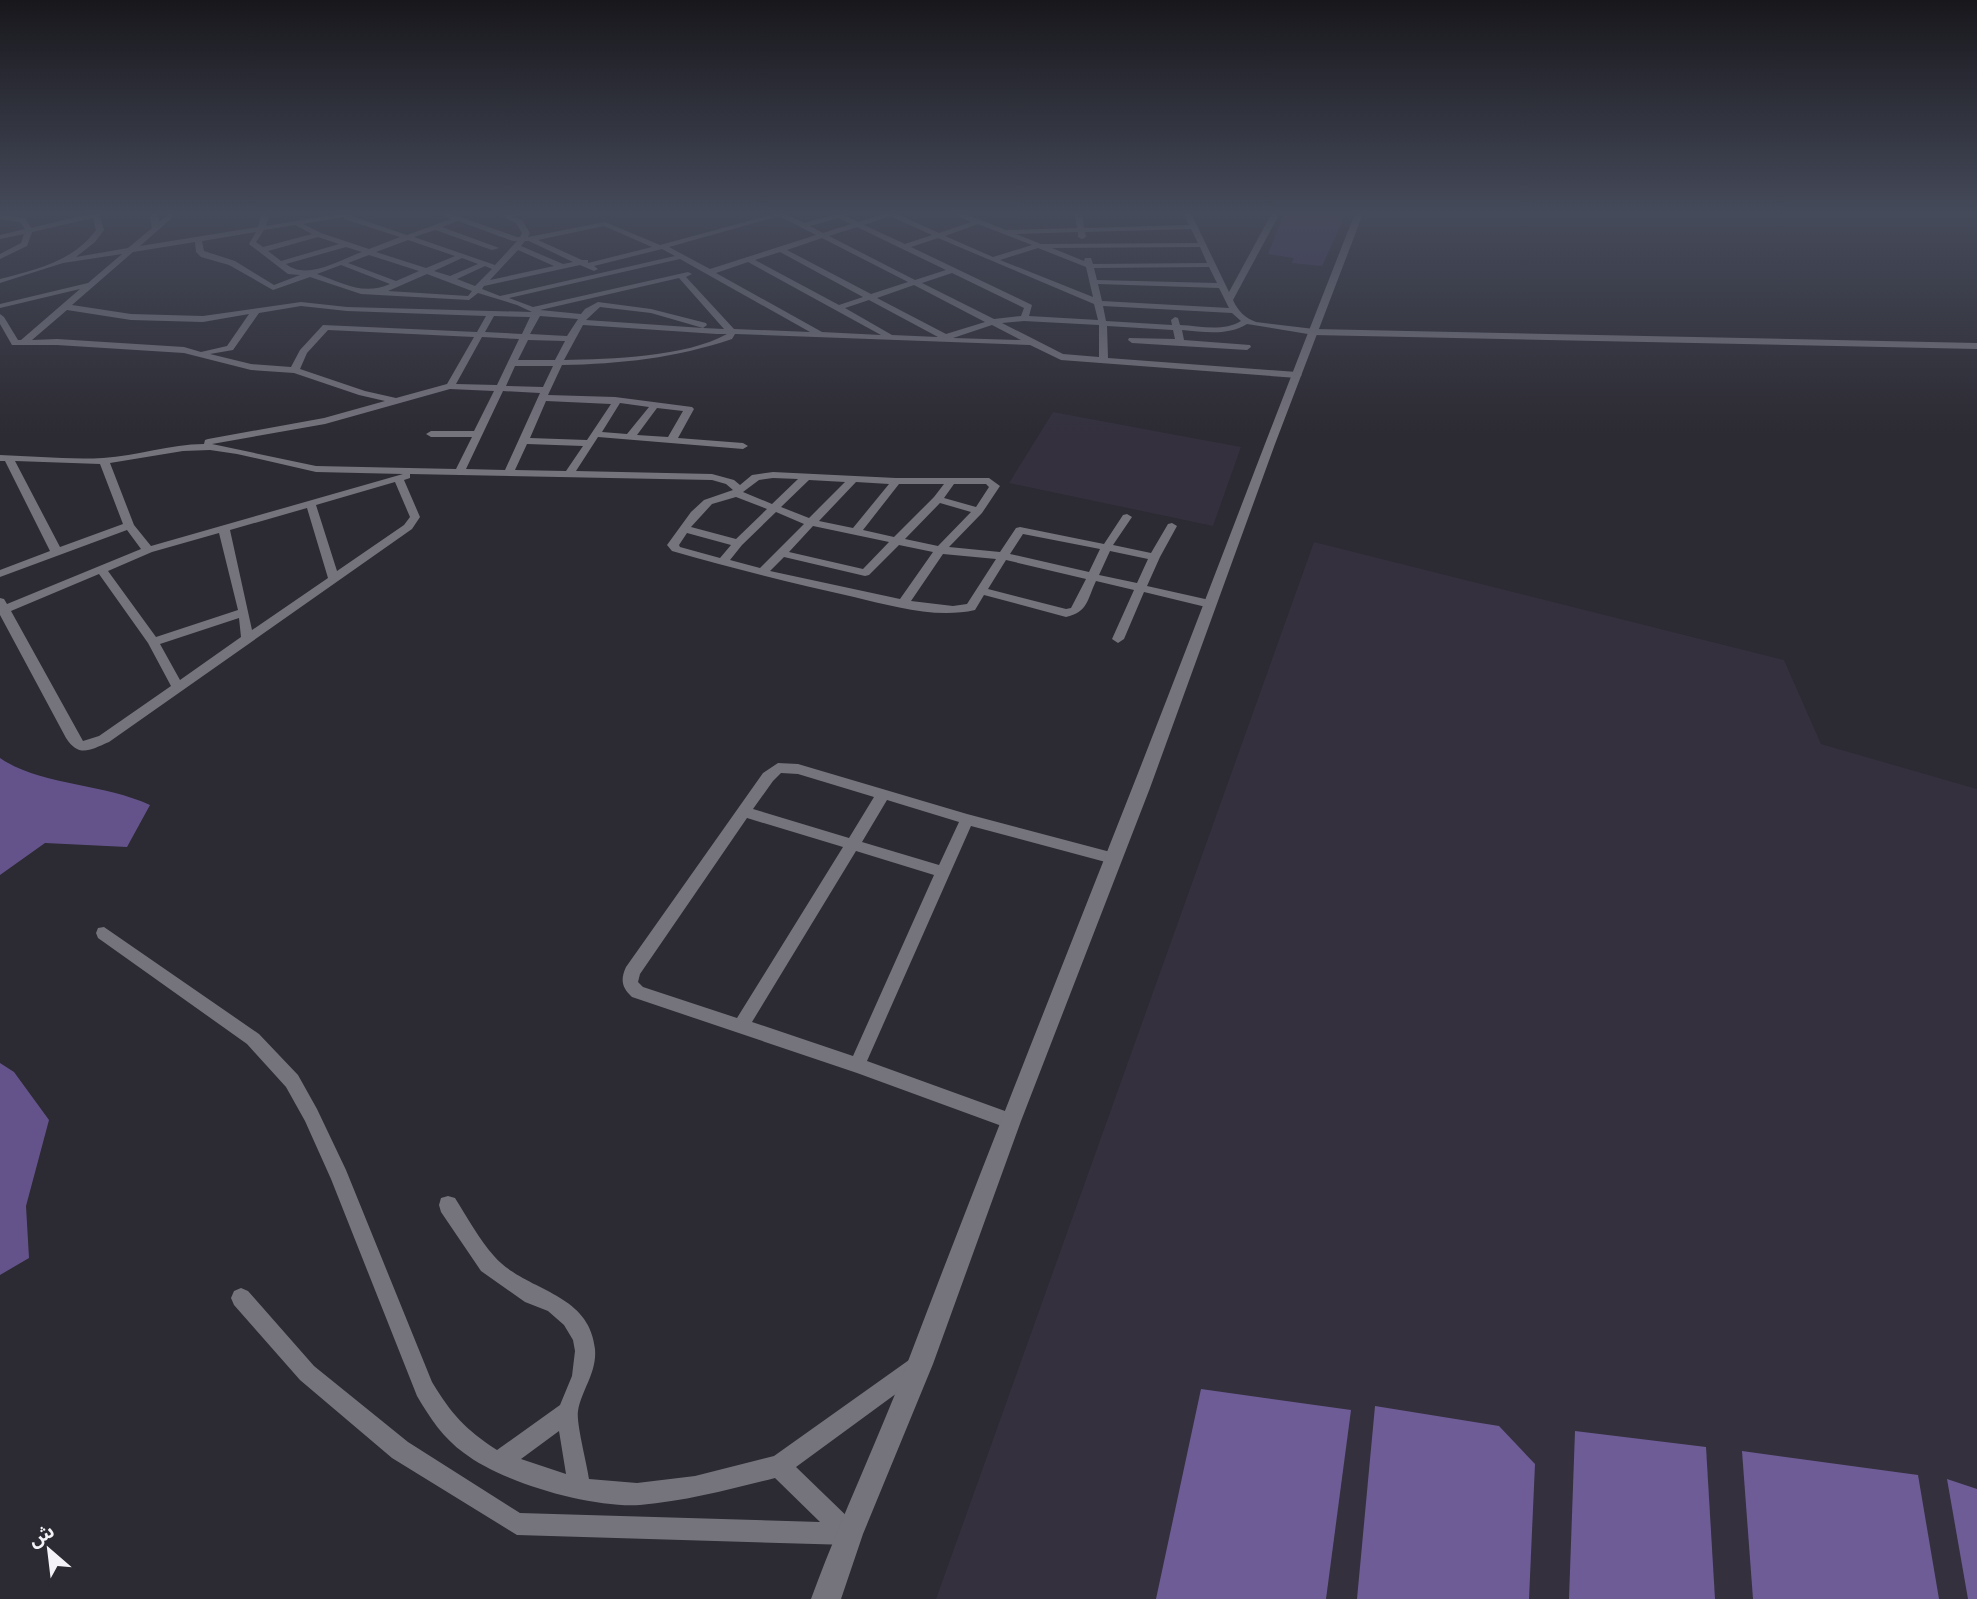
<svg xmlns="http://www.w3.org/2000/svg" width="1977" height="1599" font-family="'Archivo Narrow','Noto Sans Arabic',sans-serif">
	<rect width="100%" height="100%" fill="#2c2a32"/>
	<g fill="#34303e">
		<polygon points="1053,412 1241,447 1213,526 1009,483"/>
		<polygon points="1314,542 1784,660 1821,744 1977,789 1977,1599 936,1599"/>
	</g>
	<polygon fill="#463863" points="1285,211 1347,211 1322,266 1292,263 1294,258 1268,254"/>
	<g fill="#64538b">
		<path d="M 0,758 C 41,786 103,783 150,805 L 127,847 L 45,843 L 0,875 Z"/>
		<polygon points="0,1063 14,1072 49,1120 26,1206 29,1258 0,1275"/>
	</g>
	<g fill="#6e5c96">
		<polygon points="1201,1389 1351,1410 1326,1599 1156,1599"/>
		<polygon points="1375,1406 1499,1426 1535,1464 1529,1599 1357,1599"/>
		<polygon points="1575,1431 1706,1447 1715,1599 1569,1599"/>
		<polygon points="1742,1451 1918,1475 1939,1599 1753,1599"/>
		<polygon points="1947,1479 1977,1489 1977,1599 1968,1599"/>
	</g>
	<g fill="none" stroke-linecap="round" stroke-linejoin="round">
		<g fill="#75737c" fill-rule="evenodd">
			<path d="M 91,211 L 116,211 L 100,216 L 104,230 L 95,242 L 76,257 L 128,248 L 152,228 L 149,211 L 157,211 L 159,222 L 172,211 L 180,211 L 140,246 L 258,227 L 262,211 L 270,211 L 266,226 L 356,211 L 373,211 L 351,216 L 407,235 L 451,219 L 432,211 L 443,211 L 517,237 L 520,237 L 522,233 L 516,223 L 491,211 L 507,214 L 535,211 L 513,217 L 522,220 L 530,233 L 528,237 L 605,222 L 660,245 L 774,214 L 770,211 L 780,211 L 804,223 L 833,215 L 826,211 L 840,213 L 859,211 L 846,216 L 858,222 L 884,214 L 880,211 L 899,211 L 897,214 L 939,233 L 971,222 L 947,211 L 991,211 L 987,213 L 963,213 L 1006,230 L 1077,228 L 1074,211 L 1082,211 L 1084,228 L 1189,225 L 1182,211 L 1190,211 L 1229,292 L 1273,211 L 1281,211 L 1233,300 C 1238,311 1245,318 1256,322 L 1314,329 L 1977,343 L 1977,349 L 1314,335 L 1247,324 C 1228,336 1204,332 1182,330 L 1184,340 L 1250,345 L 1251,347 L 1247,350 L 1132,343 L 1128,340 L 1129,338 L 1175,339 L 1173,330 L 1107,326 L 1108,358 L 1297,372 L 1302,375 L 1297,378 L 1061,360 L 1030,345 L 735,334 L 732,339 C 676,358 620,364 562,365 L 548,395 L 615,397 L 692,407 L 694,409 L 678,438 L 743,443 L 748,446 L 743,449 L 598,437 L 576,471 L 712,474 L 734,480 L 740,485 L 752,475 L 773,472 L 896,478 L 989,478 L 1000,486 L 982,513 L 949,547 L 1000,552 L 1016,528 L 1020,527 L 1104,544 L 1123,515 L 1127,514 L 1132,517 L 1113,545 L 1151,553 L 1168,524 L 1172,523 L 1177,526 L 1160,557 L 1147,586 L 1214,601 L 1216,604 L 1210,608 L 1144,592 L 1124,639 L 1118,643 L 1112,639 L 1134,590 L 1096,581 C 1087,600 1088,612 1066,617 L 984,595 L 975,610 C 936,619 892,606 854,597 C 793,584 732,568 672,551 L 667,545 L 691,512 L 704,500 L 733,490 L 726,484 L 712,480 L 410,474 L 410,478 L 404,480 L 420,517 L 412,529 L 109,742 C 90,750 79,758 66,738 L 0,615 L 0,598 L 4,599 L 7,604 L 141,549 L 127,530 L 0,577 L 0,570 L 50,551 L 5,461 L 0,461 L 0,455 C 34,456 69,460 103,458 C 137,456 170,444 204,444 L 205,440 L 208,439 L 324,418 L 385,401 L 359,395 L 294,373 L 251,370 L 184,353 L 57,345 L 12,345 L 0,324 L 0,314 L 4,317 L 18,340 L 21,340 L 80,289 L 0,308 L 0,304 L 88,283 L 122,254 L 63,263 L 0,283 L 0,279 C 35,270 74,261 96,230 L 93,218 L 32,232 L 27,246 L 0,259 L 0,254 L 21,243 L 24,234 L 0,239 L 0,235 L 25,229 L 20,222 L 0,219 L 0,215 L 25,218 L 31,228 L 92,213 ZM 779,216 L 816,235 L 710,269 L 669,247 ZM 890,216 L 932,235 L 905,244 L 864,225 ZM 344,217 L 344,219 L 400,237 L 369,249 L 321,233 L 303,224 ZM 839,218 L 851,224 L 823,233 L 810,226 ZM 458,221 L 513,241 L 517,241 L 495,265 L 414,237 L 435,230 L 492,250 L 499,248 L 442,227 ZM 978,224 L 1032,245 L 993,257 L 945,236 ZM 295,225 L 312,234 L 263,247 L 256,242 L 264,230 ZM 604,226 L 652,247 L 588,263 L 588,260 L 582,260 L 538,240 ZM 857,227 L 946,270 L 915,280 L 829,236 ZM 1191,229 L 1198,243 L 1041,244 L 1016,234 L 1078,232 L 1078,237 L 1082,239 L 1086,237 L 1085,232 ZM 256,232 L 249,244 L 288,274 L 300,275 L 274,285 L 235,261 L 204,251 L 202,241 ZM 318,237 L 339,244 L 281,261 L 268,251 ZM 822,238 L 908,282 L 871,294 L 787,250 ZM 938,238 L 1094,304 L 1098,320 L 1029,316 L 1032,305 L 911,247 ZM 408,240 L 455,256 L 426,268 L 376,252 ZM 525,241 L 529,241 L 573,262 L 563,264 L 521,246 ZM 195,242 L 196,252 L 201,257 L 229,265 L 273,290 L 310,277 L 361,294 L 469,300 L 478,293 L 517,305 L 532,312 L 347,307 L 301,302 L 203,316 L 131,314 L 72,305 L 133,252 ZM 346,247 L 362,252 C 339,260 307,281 286,264 ZM 1200,247 L 1207,263 L 1093,264 L 1091,258 L 1085,258 L 1084,261 L 1052,248 ZM 1038,248 L 1086,267 L 1093,297 L 1000,260 ZM 662,249 L 675,256 L 500,296 L 482,289 L 484,286 L 580,265 L 594,271 L 598,269 L 594,266 ZM 518,250 L 554,266 L 490,280 ZM 780,252 L 863,297 L 839,305 L 755,260 ZM 369,255 L 419,271 L 396,281 L 348,263 ZM 462,258 L 478,264 L 450,276 L 434,271 ZM 680,259 L 810,332 L 734,329 L 686,277 L 692,274 L 688,272 L 533,307 L 509,298 ZM 748,262 L 881,335 L 822,332 L 716,273 ZM 341,265 L 390,284 C 363,296 343,283 317,274 ZM 485,266 L 492,269 L 475,286 L 457,279 ZM 1209,267 L 1217,283 L 1097,280 L 1094,268 ZM 952,273 L 1024,308 L 1021,316 L 994,319 L 922,283 ZM 427,274 L 472,291 L 468,296 L 388,291 ZM 679,278 L 724,329 L 703,328 L 707,325 L 706,323 L 651,309 L 598,302 L 585,309 L 581,314 L 540,310 ZM 1098,284 L 1219,288 L 1229,308 L 1102,301 ZM 914,285 L 985,322 L 946,334 L 877,298 ZM 869,300 L 938,337 L 892,335 L 845,308 ZM 301,306 L 347,311 L 486,316 L 477,332 L 323,325 L 300,350 L 291,367 L 251,364 L 210,354 L 233,350 L 259,313 ZM 1103,306 L 1232,313 L 1241,321 C 1223,332 1200,326 1180,325 L 1178,318 L 1175,317 L 1171,320 L 1172,325 L 1106,321 ZM 600,307 L 651,313 L 703,328 L 586,320 ZM 67,310 L 131,320 L 203,322 L 249,314 L 227,346 L 201,352 L 184,347 L 57,339 L 32,340 ZM 494,316 L 530,317 L 522,334 L 485,332 ZM 540,316 L 578,319 L 567,336 L 530,334 ZM 1024,321 L 1099,325 L 1099,357 L 1063,354 L 1002,323 ZM 583,325 L 717,334 L 727,334 C 686,357 611,359 564,360 ZM 992,325 L 1021,340 L 953,338 ZM 328,330 L 474,337 L 447,384 L 396,398 L 365,391 L 300,369 L 307,353 ZM 482,337 L 519,339 L 497,385 L 456,384 ZM 528,340 L 565,341 L 555,360 L 518,360 ZM 515,366 L 553,366 L 543,387 L 506,386 ZM 450,389 L 494,391 L 474,431 L 431,431 L 426,434 L 431,437 L 472,437 L 456,469 L 316,466 L 212,444 L 325,424 ZM 503,391 L 540,393 L 505,470 L 466,469 ZM 546,401 L 611,404 L 587,440 L 530,438 ZM 620,403 L 649,407 L 627,434 L 602,432 ZM 657,408 L 683,411 L 668,437 L 637,435 ZM 527,444 L 583,446 L 566,471 L 515,470 ZM 210,450 L 237,454 L 316,472 L 403,474 L 151,546 L 134,525 L 110,463 L 183,451 ZM 15,461 L 100,464 L 123,524 L 60,547 ZM 773,478 L 798,479 L 772,504 L 743,492 L 759,480 ZM 809,480 L 845,482 L 809,518 L 781,507 ZM 395,482 L 410,517 L 404,525 L 337,571 L 316,505 ZM 856,482 L 889,484 L 853,528 L 819,521 ZM 899,484 L 944,484 L 934,497 L 894,537 L 863,530 ZM 954,484 L 986,484 L 989,487 L 976,507 L 944,498 ZM 736,497 L 767,509 L 736,539 L 691,527 L 712,504 ZM 940,503 L 971,512 L 938,546 L 905,539 ZM 307,508 L 328,578 L 252,630 L 230,530 ZM 776,512 L 804,524 L 760,568 L 730,560 L 742,545 ZM 813,526 L 889,542 L 863,569 L 789,552 ZM 219,533 L 238,610 L 156,637 L 108,571 L 152,552 ZM 687,533 L 731,545 L 720,558 L 680,547 L 679,545 ZM 1023,534 L 1100,549 L 1089,572 L 1010,554 ZM 899,545 L 933,552 L 900,599 L 770,571 L 784,557 L 865,576 L 869,575 ZM 1110,551 L 1148,559 L 1137,583 L 1099,575 ZM 943,554 L 996,559 L 967,604 L 953,606 L 911,601 ZM 1006,560 L 1086,579 L 1071,608 L 1066,609 L 988,589 ZM 99,574 L 148,643 L 171,686 L 99,736 L 83,741 L 11,611 ZM 239,618 L 241,637 L 180,680 L 160,644 Z"/>
			<polygon points="625,211 634,211 637,214 630,216"/>
			<path d="M 778,763 L 798,764 L 967,814 L 1118,854 L 1120,858 L 1118,862 L 1113,864 L 971,826 L 867,1061 L 1016,1115 L 1019,1121 L 1016,1127 L 1010,1129 L 857,1073 L 632,997 C 622,988 620,980 626,967 L 763,773 ZM 781,773 L 798,774 L 874,797 L 849,838 L 753,809 L 773,781 ZM 887,800 L 959,822 L 939,865 L 862,842 ZM 747,818 L 843,847 L 737,1018 L 643,987 L 638,982 L 640,974 ZM 856,851 L 934,875 L 853,1056 L 752,1022 Z"/>
			<path d="M 104,927 L 259,1034 L 298,1075 L 317,1109 L 346,1170 L 432,1382 C 452,1415 465,1429 497,1450 L 560,1405 L 572,1376 L 575,1351 L 573,1340 L 564,1325 L 548,1311 L 525,1302 L 481,1271 L 441,1212 L 439,1205 L 441,1198 L 448,1196 L 455,1198 C 467,1217 479,1239 494,1256 C 525,1292 589,1291 595,1349 C 597,1373 582,1389 578,1411 C 576,1423 587,1464 589,1479 L 637,1483 L 695,1476 L 774,1456 L 909,1360 L 916,1357 L 923,1360 L 926,1367 L 923,1374 L 796,1467 L 857,1526 L 860,1534 L 857,1542 L 849,1545 L 517,1535 L 392,1458 L 300,1380 L 234,1305 L 231,1298 L 234,1291 L 241,1288 L 248,1291 L 314,1366 L 408,1442 L 520,1513 L 820,1522 L 775,1478 C 731,1489 686,1501 640,1505 C 591,1508 503,1483 464,1453 C 443,1438 430,1418 417,1396 L 331,1179 L 305,1121 L 286,1087 L 247,1044 L 98,938 L 96,933 L 98,928 ZM 559,1431 L 566,1474 L 521,1459 Z"/>
		</g>
		<path fill="#75737c" fill-rule="evenodd" d="M 1356,211 L 1364,211 L 1275,444 L 1150,788 L 1021,1121 L 933,1364 L 863,1534 L 841,1599 L 811,1599 C 841,1517 879,1438 910,1356 C 982,1167 1057,979 1131,791 C 1207,598 1279,404 1356,211 Z"/>
	</g>
	<linearGradient id="sky" x2="0" y2="1"><stop stop-color="#18171c"/><stop offset="0.49" stop-color="#454a5a"/><stop offset="1" stop-color="#454a5a" stop-opacity="0"/></linearGradient>
	<rect width="1977" height="435" fill="url(#sky)"/>
	<g transform="translate(49 1550) rotate(332)" stroke="#2c2a32" stroke-width="5" paint-order="stroke">
	<path d="M0-5L12 26L0 18L-12 26Z" fill="#f4f3f8"/>
	<text y="-10" font-size="19" font-weight="bold" text-anchor="middle" fill="#f4f3f8">ش</text>
	</g>
</svg>
